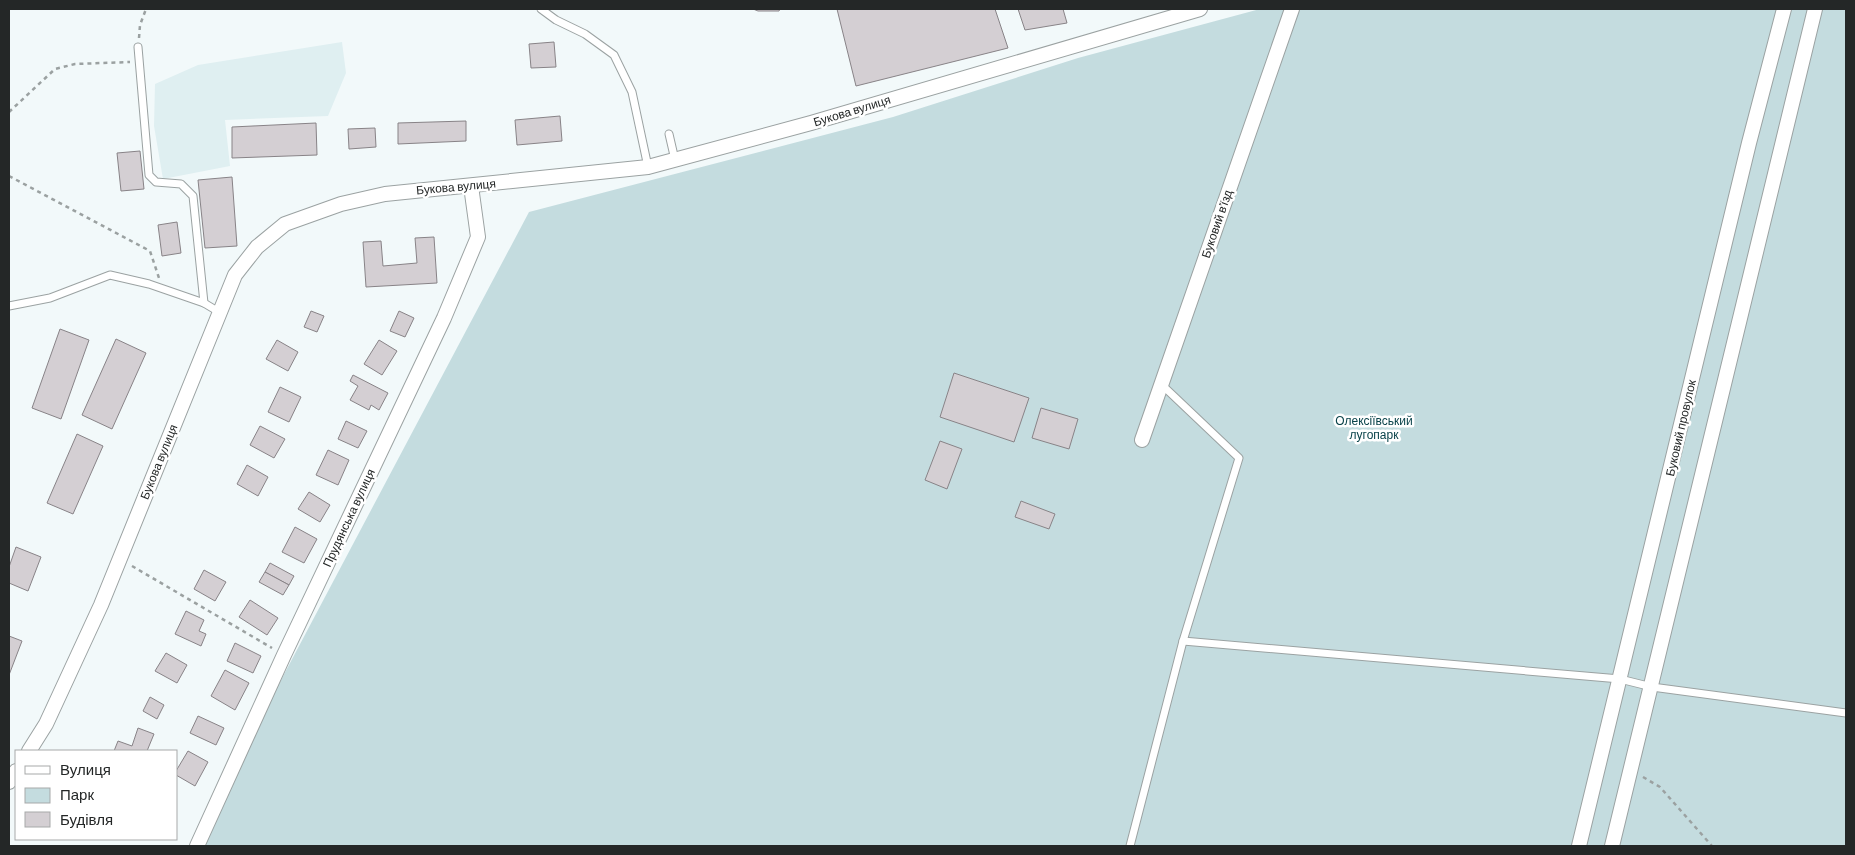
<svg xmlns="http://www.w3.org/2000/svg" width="1855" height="855" font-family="Barlow,sans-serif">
	<rect width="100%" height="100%" fill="#f2f9fa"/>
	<polygon fill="#dfeff1" points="342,42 346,73 328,116 225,120 230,166 163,179 154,126 155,84 198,65"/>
	<polygon fill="#c4dcdf" points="1260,9 1846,9 1846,846 193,846 529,212 893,117 1078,58"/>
	<g fill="#d4cfd3" stroke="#888387">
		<polygon points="753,9 780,9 779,11 758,11"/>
		<polygon points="837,9 995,9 1008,48 856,86"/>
		<polygon points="1018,9 1063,9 1067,23 1025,30"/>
		<polygon points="554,42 556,67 531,68 529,44"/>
		<polygon points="560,116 562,141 517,145 515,120"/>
		<polygon points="466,121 466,141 398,144 398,123"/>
		<polygon points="316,123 317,155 232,158 232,127"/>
		<polygon points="375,128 376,147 349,149 348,129"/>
		<polygon points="140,151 144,189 121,191 117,153"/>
		<polygon points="232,177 237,246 205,248 198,180"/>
		<polygon points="177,222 181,253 162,256 158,225"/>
		<polygon points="434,237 437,283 366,287 363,242 381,241 383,266 417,263 415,238"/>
		<polygon points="311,311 324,316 317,332 304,327"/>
		<polygon points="399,311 414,318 405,337 390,331"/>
		<polygon points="60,329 89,340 61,419 32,408"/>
		<polygon points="116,339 146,353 112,429 82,415"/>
		<polygon points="277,340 298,352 288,371 266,359"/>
		<polygon points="379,340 397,351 382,375 364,364"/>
		<polygon points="954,373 1029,398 1014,442 940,417"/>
		<polygon points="353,375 388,393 379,410 371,405 369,410 350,400 358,386 350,381"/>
		<polygon points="280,387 301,397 289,422 268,412"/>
		<polygon points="1041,408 1078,419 1069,449 1032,438"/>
		<polygon points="346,421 367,431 358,448 338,439"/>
		<polygon points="260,426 285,439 274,458 250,445"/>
		<polygon points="77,434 103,446 73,514 47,503"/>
		<polygon points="940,441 962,449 947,489 925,480"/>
		<polygon points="328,450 349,460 338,485 316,475"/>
		<polygon points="247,465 268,477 258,496 237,484"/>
		<polygon points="309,492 330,505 320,522 298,509"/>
		<polygon points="1021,501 1055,514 1049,529 1015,517"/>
		<polygon points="295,527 317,539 304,563 282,552"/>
		<polygon points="16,547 41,557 28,591 9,583 9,567"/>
		<polygon points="270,563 294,576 289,585 265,572"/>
		<polygon points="204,570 226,582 215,601 194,589"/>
		<polygon points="265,572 289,585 283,595 259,582"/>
		<polygon points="250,600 278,618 267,635 239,617"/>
		<polygon points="186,611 204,620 199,631 206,634 201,646 175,634"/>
		<polygon points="9,636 22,641 9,675"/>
		<polygon points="235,643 261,656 253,673 227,661"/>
		<polygon points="166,653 187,665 177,683 155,671"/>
		<polygon points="225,670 249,683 235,710 211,696"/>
		<polygon points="150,697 164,705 157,719 143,711"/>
		<polygon points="198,716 224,728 216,745 190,733"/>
		<polygon points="138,728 154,734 147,751 114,751 118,741 132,746"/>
		<polygon points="188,751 208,762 195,786 176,775 176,771"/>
	</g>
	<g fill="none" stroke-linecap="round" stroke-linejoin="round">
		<defs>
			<g id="lane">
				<polyline points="541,9 556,20 585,34 614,55 632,92 648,167"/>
				<polyline points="138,47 149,175 156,182 181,184 193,196 204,303"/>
				<polyline points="669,134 675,160"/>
				<polyline points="9,306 50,298 110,275 149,284 204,303 219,312"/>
				<polyline points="1183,641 1620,679 1652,687 1846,713"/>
				<polyline points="1130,846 1183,641 1239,458 1161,384"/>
			</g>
			<g id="street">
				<polyline points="1142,440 1292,9"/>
				<polyline points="29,751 46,724 101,605 235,275 257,247 285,224 341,204 385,194 648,167 811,123 1200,9"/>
				<polyline points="9,782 16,771"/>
				<polyline points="197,846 284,655 444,318 478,237 471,186"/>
				<polyline points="1579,846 1749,143 1784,9"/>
				<polyline points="1612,846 1815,9"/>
			</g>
		</defs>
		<use href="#lane" stroke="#9ba2a2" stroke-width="9"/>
		<use href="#street" stroke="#9ba2a2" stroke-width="16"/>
		<g stroke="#9ba1a1" stroke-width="2.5" stroke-dasharray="4 4" stroke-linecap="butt">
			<polyline points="139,38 140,25 146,9"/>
			<polyline points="9,112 55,69 75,64 130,62"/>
			<polyline points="9,176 150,251 159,278"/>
			<polyline points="132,566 272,648"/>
			<polyline points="1643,777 1660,787 1712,846"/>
		</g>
		<use href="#lane" stroke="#fff" stroke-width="7"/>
		<use href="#street" stroke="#fff" stroke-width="14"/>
	</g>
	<g text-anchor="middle" stroke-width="5" stroke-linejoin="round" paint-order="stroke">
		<g font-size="12" fill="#242727" stroke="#fff">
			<text transform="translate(852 111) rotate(-17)" y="4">Букова вулиця</text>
			<text transform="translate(456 187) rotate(-5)" y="4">Букова вулиця</text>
			<text transform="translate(1217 224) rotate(-71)" y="4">Буковий в'їзд</text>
			<text transform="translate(1681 428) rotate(-77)" y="4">Буковий провулок</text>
			<text transform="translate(159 462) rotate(-68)" y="4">Букова вулиця</text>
			<text transform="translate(349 518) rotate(-65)" y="4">Прудянська вулиця</text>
		</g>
		<g font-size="12" fill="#0a434a" stroke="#fff">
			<text x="1374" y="425">Олексіївський<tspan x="1374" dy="14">лугопарк</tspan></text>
		</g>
	</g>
	<rect width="1855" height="855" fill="none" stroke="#242727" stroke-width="20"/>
	<rect x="15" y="750" width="162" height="90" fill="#ffffff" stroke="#a7a9a9"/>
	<rect x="25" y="766" width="25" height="8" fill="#ffffff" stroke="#a7a9a9"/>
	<text x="60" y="775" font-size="15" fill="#242727">Вулиця</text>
	<rect x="25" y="788" width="25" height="15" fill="#c4dcdf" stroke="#a7a9a9"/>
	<text x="60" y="800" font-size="15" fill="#242727">Парк</text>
	<rect x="25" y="812" width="25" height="15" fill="#d4cfd3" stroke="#a7a9a9"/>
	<text x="60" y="825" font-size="15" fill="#242727">Будівля</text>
</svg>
